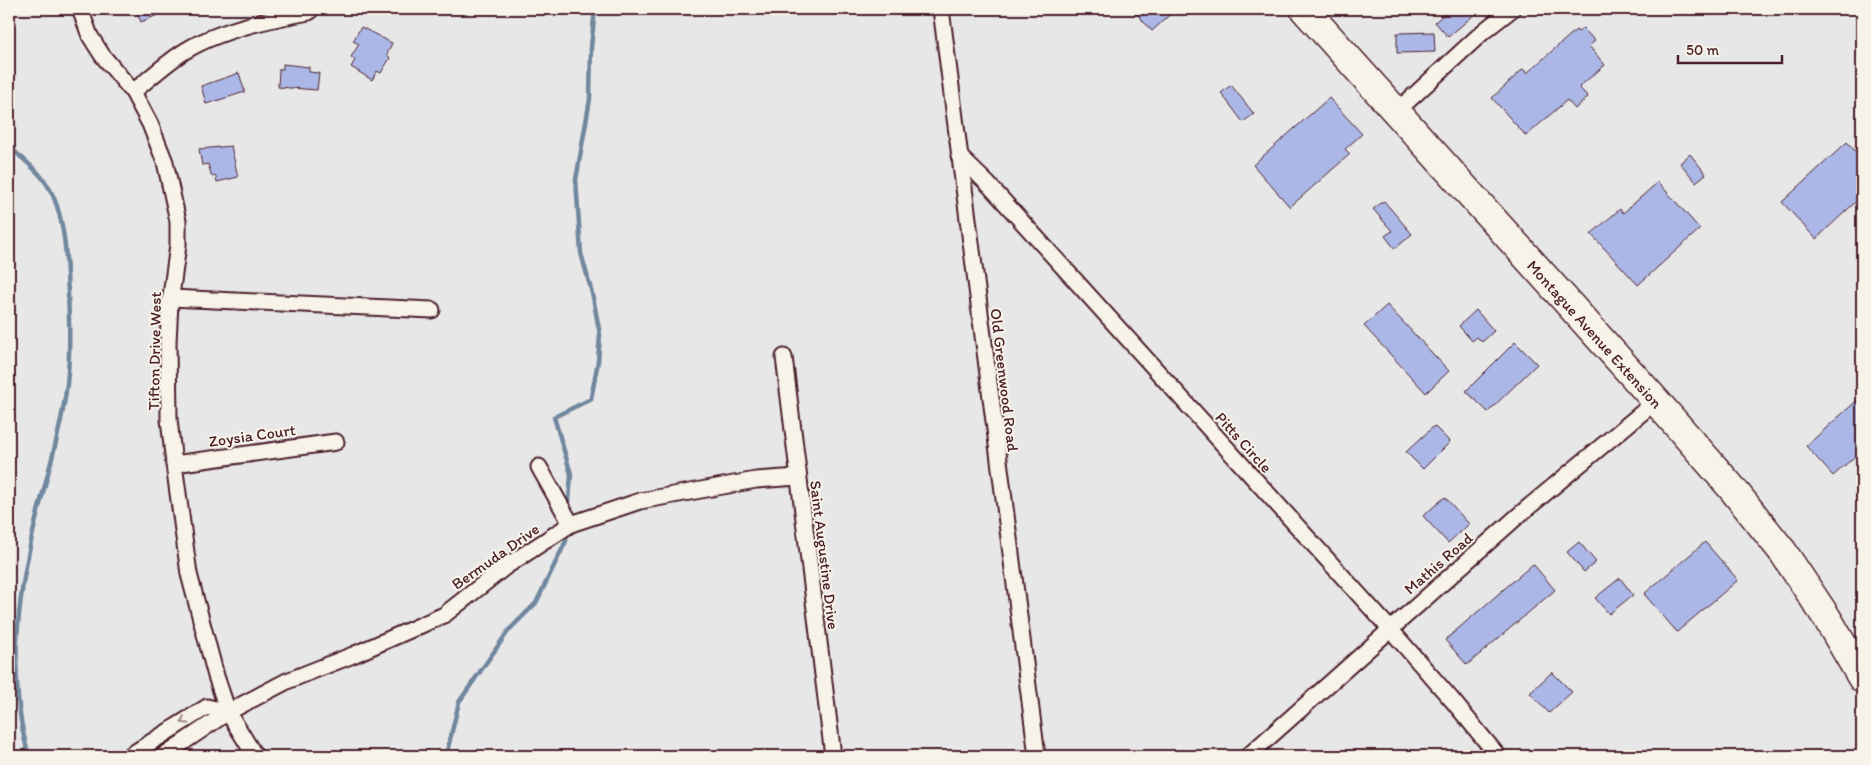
<svg xmlns="http://www.w3.org/2000/svg" width="1871" height="765" font-family="Itim,sans-serif">
	<rect width="100%" height="100%" fill="#e8e7e8"/>
	<filter id="ink" filterUnits="userSpaceOnUse"><feTurbulence type="fractalNoise" baseFrequency=".02" numOctaves="2"/><feDisplacementMap in="SourceGraphic" scale="10" xChannelSelector="R" yChannelSelector="G"/><feConvolveMatrix kernelMatrix="1 2 1 2 8 2 1 2 1" color-interpolation-filters="sRGB"/></filter>
	<g filter="url(#ink)">
		<g fill="none" stroke-linecap="round" stroke-linejoin="round">
			<g stroke="#70879e" stroke-width="4.5">
				<path d="M 9,146 C 19,156 39,171 46,183 C 62,206 66,247 67,274 C 69,311 71,347 67,384 C 61,432 46,478 35,524 C 17,599 7,681 29,756"/>
				<polyline points="569,501 571,474 554,417 591,399 598,361 600,335 593,297 581,253 576,180 590,99 591,47 595,9"/>
				<polyline points="446,756 459,702 509,630 536,603 566,541 566,534"/>
			</g>
		</g>
		<g fill="#abb7e7" stroke="#4a1f2b">
			<polygon points="135,9 172,9 141,22"/>
			<polygon points="1132,9 1176,9 1152,31"/>
			<polygon points="1450,9 1481,9 1448,37 1435,22"/>
			<polygon points="361,27 392,43 387,54 390,58 381,73 377,71 372,80 351,67 355,60 351,57 359,44 353,41"/>
			<polygon points="1583,28 1595,41 1589,46 1605,65 1579,87 1588,97 1575,109 1567,100 1526,136 1492,98 1523,69 1527,73 1576,30 1578,32"/>
			<polygon points="1434,32 1435,52 1397,53 1397,33"/>
			<polygon points="283,64 309,67 309,72 319,73 317,90 278,87 279,69 283,69"/>
			<polygon points="239,73 245,92 206,104 201,86"/>
			<polygon points="1231,85 1254,114 1243,122 1221,93"/>
			<polygon points="1329,98 1362,134 1345,149 1350,154 1290,207 1253,165"/>
			<polygon points="1847,142 1862,159 1862,196 1816,239 1782,202"/>
			<polygon points="231,146 238,177 217,182 216,176 212,177 208,164 202,165 199,149"/>
			<polygon points="1690,154 1706,174 1696,182 1680,163"/>
			<polygon points="1658,182 1700,229 1638,285 1591,234 1620,209 1623,213"/>
			<polygon points="1384,201 1412,234 1395,249 1385,236 1392,231 1373,209"/>
			<polygon points="1387,305 1449,371 1426,393 1364,326"/>
			<polygon points="1476,310 1494,331 1482,342 1477,337 1472,341 1459,326"/>
			<polygon points="1515,342 1537,364 1488,412 1466,391"/>
			<polygon points="1862,396 1862,450 1833,476 1806,446"/>
			<polygon points="1434,426 1450,442 1423,469 1406,452"/>
			<polygon points="1445,497 1469,524 1448,543 1423,516"/>
			<polygon points="1579,542 1596,562 1584,572 1567,552"/>
			<polygon points="1705,542 1738,580 1677,632 1644,594"/>
			<polygon points="1533,564 1555,590 1467,665 1445,640"/>
			<polygon points="1620,578 1633,595 1609,614 1595,598"/>
			<polygon points="1552,672 1572,692 1549,713 1530,693"/>
		</g>
		<g fill="none" stroke-linecap="round" stroke-linejoin="round">
			<defs>
				<g id="street">
					<polyline points="80,9 90,36 102,55 133,92 150,124 165,162 178,221 178,245 170,303 168,342 169,419 174,464 189,574 216,676 228,712 255,756"/>
					<polyline points="941,9 1037,756"/>
					<path d="M 133,92 C 150,78 166,63 185,51 C 219,30 269,19 309,12"/>
					<polyline points="1396,112 1484,31 1512,9"/>
					<polyline points="959,156 988,184 1390,629 1452,700 1498,756"/>
					<polyline points="171,298 432,310"/>
					<polyline points="784,357 833,756"/>
					<polyline points="174,464 336,442"/>
					<polyline points="539,467 571,524"/>
					<polyline points="129,756 207,707 228,712"/>
					<polyline points="163,756 228,712 287,681 353,655 444,615 505,567 571,524 640,501 756,480 798,477"/>
					<polyline points="1248,756 1519,515 1656,401"/>
				</g>
				<polyline id="highway" points="1304,9 1656,401 1731,487 1783,552 1827,618 1862,678"/>
			</defs>
			<use href="#street" stroke="#4a1f2b" stroke-width="19"/>
			<use href="#highway" stroke="#4a1f2b" stroke-width="31"/>
			<use href="#street" stroke="#f7f3e8" stroke-width="15"/>
			<use href="#highway" stroke="#f7f3e8" stroke-width="28"/>
		</g>
		<defs><path id="oneway-chevron" d="M-2-3.5L2.5 0L-2 3.5" fill="none" stroke-width="1.6" stroke-linecap="round" stroke-linejoin="round" transform="scale(1.25)"/></defs>
		<use stroke="#a0898a" href="#oneway-chevron" transform="translate(184 721) rotate(148)"/>
	</g>
	<g text-anchor="middle" stroke-width="4" stroke-linejoin="round" paint-order="stroke">
		<g font-size="16" fill="#4a1f2b" stroke="#f7f3e8">
			<text transform="translate(1595 334) rotate(48)" y="6">Montague Avenue Extension</text>
			<text transform="translate(154 351) rotate(-89)" y="6">Tifton Drive West</text>
			<text transform="translate(1005 380) rotate(83)" y="6">Old Greenwood Road</text>
			<text transform="translate(252 435) rotate(-8)" y="6">Zoysia Court</text>
			<text transform="translate(1244 442) rotate(48)" y="6">Pitts Circle</text>
			<text transform="translate(825 555) rotate(83)" y="6">Saint Augustine Drive</text>
			<text transform="translate(495 556) rotate(-35)" y="6">Bermuda Drive</text>
			<text transform="translate(1438 563) rotate(-41)" y="6">Mathis Road</text>
		</g>
	</g>
	<rect width="1871" height="765" fill="none" stroke="#f7f3e8" stroke-width="30"/>
	<rect x="15" y="15" width="1841" height="735" fill="none" stroke="#4a1f2b" stroke-width="2" filter="url(#ink)"/>
	<path d="M1678 55v8h104v-8" fill="none" stroke="#4a1f2b" stroke-width="2.5"/>
	<text x="1686" y="55" font-size="15" fill="#4a1f2b" stroke="#f7f3e8" stroke-width="4" paint-order="stroke">50 m</text>
</svg>
